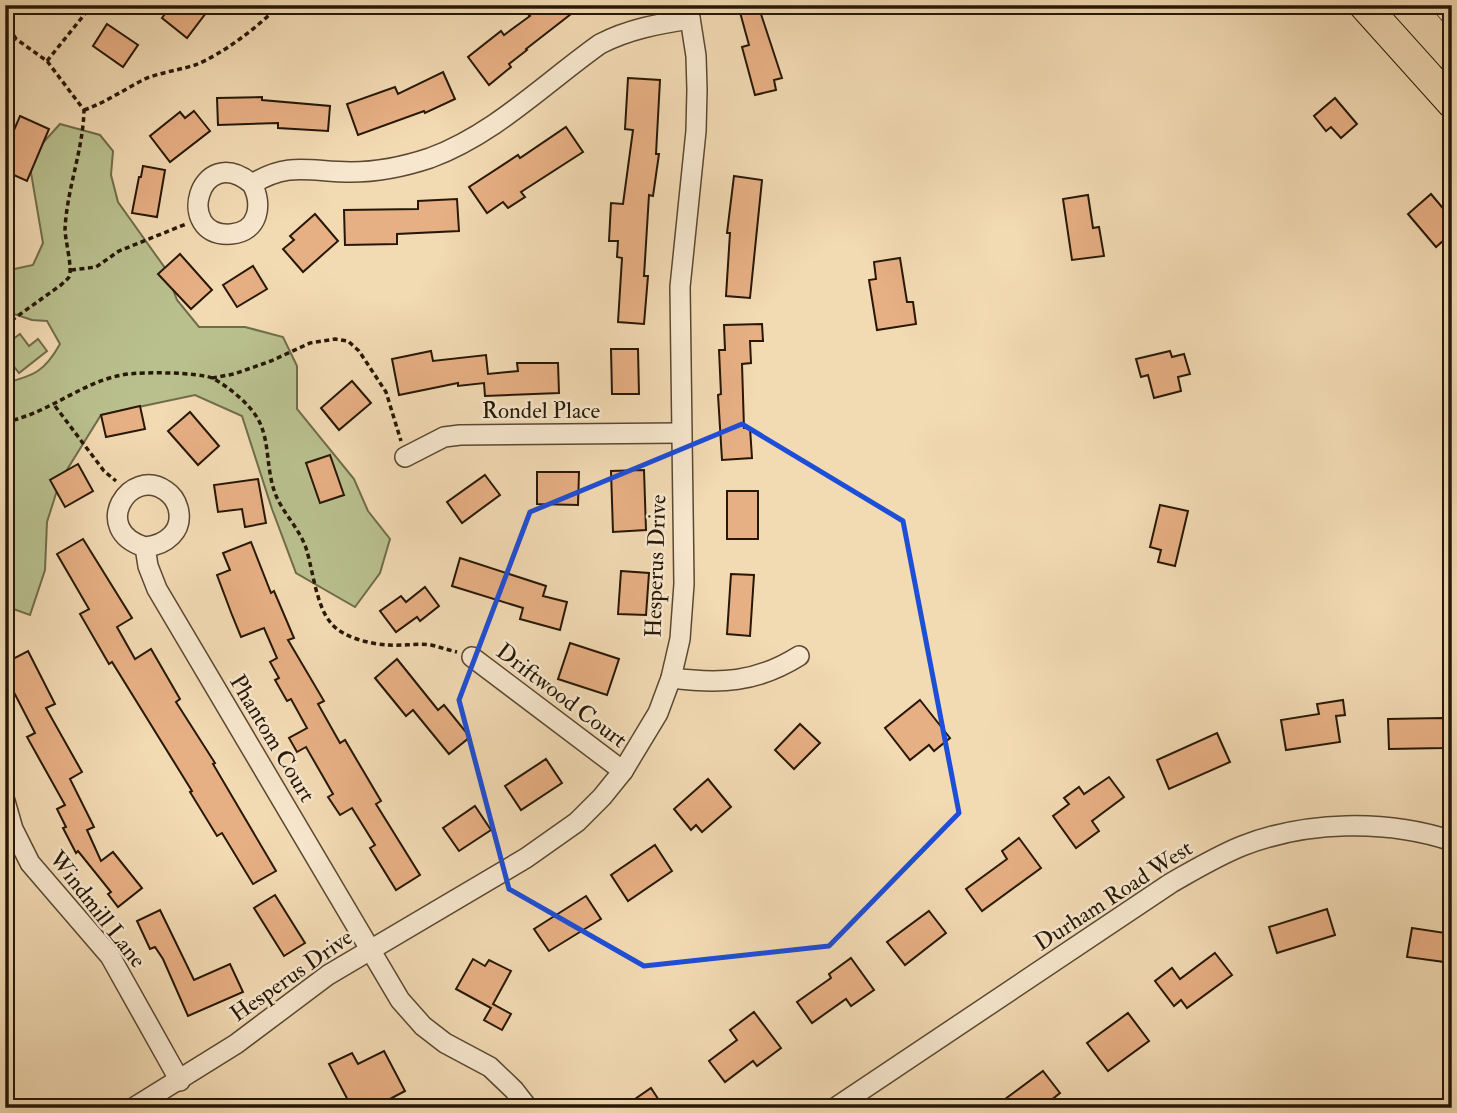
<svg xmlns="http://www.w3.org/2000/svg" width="1457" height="1113" font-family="'IM FELL Double Pica',serif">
	<rect width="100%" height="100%" fill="#f2dab3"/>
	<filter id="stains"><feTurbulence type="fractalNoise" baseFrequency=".00286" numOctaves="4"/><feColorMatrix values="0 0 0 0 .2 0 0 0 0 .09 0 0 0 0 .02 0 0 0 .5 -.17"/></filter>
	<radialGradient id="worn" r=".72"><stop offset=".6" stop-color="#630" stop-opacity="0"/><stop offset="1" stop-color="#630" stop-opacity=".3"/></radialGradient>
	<g fill="#b9c08e" stroke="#706c4a" stroke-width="2">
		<path d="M 60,124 L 100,135 L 113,151 L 111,175 L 118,202 L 165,268 L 177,300 L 199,327 L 245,327 L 283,337 L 297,366 L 297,409 L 354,479 L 368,511 L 390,539 L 380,573 L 355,607 L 296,573 L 272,509 L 242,416 L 195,395 L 101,415 L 60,481 L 47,522 L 45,570 L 30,615 L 5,606 L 5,383 C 34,376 45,371 60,344 L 47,321 L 32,320 L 5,311 L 5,271 L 33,265 L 43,243 L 30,167 L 40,146 Z"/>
		<polygon points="20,334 29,346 38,339 47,351 19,373 5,355 5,345"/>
	</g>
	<g fill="#e7af84" stroke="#271806" stroke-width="2">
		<polygon points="171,5 212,5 187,38 162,18"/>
		<polygon points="537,5 565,5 571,14 526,49 527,50 509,64 511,67 489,85 468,57 501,31 504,35 530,16 527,13"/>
		<polygon points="738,5 758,5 782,78 774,80 776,90 755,95 742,47 749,45"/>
		<polygon points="107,24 138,45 123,67 93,46"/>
		<polygon points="443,72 455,99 425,113 424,111 358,135 347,104 395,87 398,94"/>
		<polygon points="628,78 660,80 656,154 659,154 653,196 649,195 644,276 648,276 644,324 618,322 622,258 617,257 618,241 609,241 611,203 623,204 633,130 625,129"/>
		<polygon points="262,97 262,100 330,106 328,131 278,128 278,123 218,125 217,98"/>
		<polygon points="1335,98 1357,124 1341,138 1331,127 1326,131 1314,116"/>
		<polygon points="194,111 210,131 170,162 150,136 180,112 185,118"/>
		<polygon points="20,116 49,129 27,181 5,171 5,151"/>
		<polygon points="566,127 583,152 521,192 525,197 508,208 503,202 487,213 469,187 518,155 520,158"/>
		<polygon points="143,166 165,170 157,217 132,213 139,177 141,177"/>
		<polygon points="734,176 762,180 750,298 726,296 730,233 727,233"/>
		<polygon points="1431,194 1452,219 1452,233 1436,247 1408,214"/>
		<polygon points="1088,195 1093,228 1099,227 1104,256 1072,260 1063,199"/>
		<polygon points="457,199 459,231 397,234 397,244 345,245 344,210 418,209 418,201"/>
		<polygon points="315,214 338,241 303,272 283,249 294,240 290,236"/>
		<polygon points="180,254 212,290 191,309 158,274"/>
		<polygon points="900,258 907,302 913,302 916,324 877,330 869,280 876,279 874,262"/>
		<polygon points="253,266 267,289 237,307 223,285"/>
		<polygon points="762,324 763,341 750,341 751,363 742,364 744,428 750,428 752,458 722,460 718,395 721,394 719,350 725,350 724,325"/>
		<polygon points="611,349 638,349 639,394 612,394"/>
		<polygon points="431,351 433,361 486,355 488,374 518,371 517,363 558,363 559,393 485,396 484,383 458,386 458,383 399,395 392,359"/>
		<polygon points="1170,351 1172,357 1184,354 1190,374 1178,377 1181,391 1154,398 1148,375 1141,377 1136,359"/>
		<polygon points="352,381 371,403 339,430 321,408"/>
		<polygon points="140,406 145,429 106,437 101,415"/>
		<polygon points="190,412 219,446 198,465 168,431"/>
		<polygon points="330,455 344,495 320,503 306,463"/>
		<polygon points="78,464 93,491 65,507 50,480"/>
		<polygon points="644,470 646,530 613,532 611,471"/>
		<polygon points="537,472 579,472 578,505 537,504"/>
		<polygon points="485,475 500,495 462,523 447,502"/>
		<polygon points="258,479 266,523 245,527 242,509 218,512 214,485"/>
		<rect x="727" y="491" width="31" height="48"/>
		<polygon points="1160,505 1188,511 1175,566 1158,562 1161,550 1150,547"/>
		<polygon points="83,539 132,618 117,627 135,659 151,649 180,699 176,702 215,763 213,764 276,871 253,884 222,833 217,836 190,792 192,791 112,662 109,664 80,614 89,609 57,554"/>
		<polygon points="251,542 271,593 274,591 294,638 288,640 324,701 318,704 340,743 345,740 381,801 376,804 420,875 396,890 370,848 375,845 352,808 340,815 328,797 333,794 306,747 297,752 289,738 307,728 291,699 287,701 275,680 279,678 270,662 277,658 264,628 241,637 232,615 217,575 230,570 223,553"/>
		<polygon points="460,558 546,586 543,596 567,602 560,630 520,619 523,608 452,586"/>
		<polygon points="621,571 649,573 646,615 618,614"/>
		<polygon points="731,574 754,575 750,636 727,634"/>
		<polygon points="425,587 439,606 420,621 417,617 396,632 380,611 401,596 406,602"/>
		<polygon points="570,643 619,659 607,695 558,679"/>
		<polygon points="28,651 55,704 46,708 82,772 70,779 94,827 87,830 101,861 113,852 142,888 118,907 108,894 111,892 78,851 76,853 63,828 66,827 57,809 65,805 27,737 35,733 5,675 5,663"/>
		<polygon points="397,659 438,710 444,705 470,737 449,754 413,710 406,716 375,678"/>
		<polygon points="920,700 950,738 934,751 929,745 910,760 885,728"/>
		<polygon points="1343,700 1345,715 1336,716 1340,742 1286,750 1281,720 1319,714 1317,704"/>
		<polygon points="1443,718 1444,748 1389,749 1388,719"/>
		<polygon points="800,724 820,743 794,769 775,750"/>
		<polygon points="1217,733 1230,762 1169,789 1157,760"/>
		<polygon points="546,759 562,783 521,810 505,786"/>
		<polygon points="1109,777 1124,797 1092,821 1099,831 1076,848 1053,816 1069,804 1064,798 1079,787 1084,794"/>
		<polygon points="708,779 731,807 702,832 696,825 691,830 674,809"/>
		<polygon points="475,806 491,830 459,851 443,828"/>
		<polygon points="1019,838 1041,868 982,911 966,889 1007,859 1002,851"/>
		<polygon points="655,845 672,871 628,901 611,875"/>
		<polygon points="275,895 305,943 284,956 254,908"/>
		<polygon points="586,896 601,919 549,951 534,929"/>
		<polygon points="1327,909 1335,935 1277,953 1269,927"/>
		<polygon points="160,910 194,980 230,964 243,992 188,1016 163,959 155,947 150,949 137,921"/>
		<polygon points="929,911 946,933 905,965 887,942"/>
		<polygon points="1412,928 1452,934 1452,963 1407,957"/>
		<polygon points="1215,953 1232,975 1187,1008 1181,1000 1174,1006 1155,981 1172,968 1180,979"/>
		<polygon points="851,958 874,990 851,1006 846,999 812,1023 797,1002 831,978 829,974"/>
		<polygon points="473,959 485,966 489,960 511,971 493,1004 511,1014 502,1030 484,1020 491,1008 456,989"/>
		<polygon points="754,1012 781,1048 757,1066 753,1061 725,1082 709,1061 737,1040 730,1030"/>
		<polygon points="1128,1013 1149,1041 1108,1071 1087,1043"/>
		<polygon points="384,1051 405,1091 373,1108 352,1108 329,1064 352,1053 358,1064"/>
		<polygon points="1043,1071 1060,1093 1041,1108 993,1108"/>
		<polygon points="651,1088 664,1108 622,1108"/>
	</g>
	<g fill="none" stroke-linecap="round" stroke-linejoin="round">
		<defs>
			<polyline id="service" points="1436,5 1452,24"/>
			<g id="minor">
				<path d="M 252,184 C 263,204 259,232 231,234 C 173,238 199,140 252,184 C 290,161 310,172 351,172 C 376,172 406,166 430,158 C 495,134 545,83 600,44 C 629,29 658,24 690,19"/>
				<polyline points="405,457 444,437 460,435 681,433"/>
				<path d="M 145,547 C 89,530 130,465 166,491 C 172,495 176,501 178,508 C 184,531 166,545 145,547 L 148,566 L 157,589 L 400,1000 L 423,1026 L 445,1043 L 490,1067 L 514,1090 L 528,1108"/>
				<polyline points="472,657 623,771"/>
				<path d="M 671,678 C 720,684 756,683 799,656"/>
				<polyline points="5,801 13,829 30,863 110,956 180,1081"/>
				<polyline points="133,1108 236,1044 328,975 526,858 577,822 602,797 623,771 658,713 671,678 680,639 684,584 680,287 696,131 697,90 696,56 688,5"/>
				<path d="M 835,1108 L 1171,883 C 1194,870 1217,856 1242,846 C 1306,821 1386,819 1452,841"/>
			</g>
			<polyline id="primary" points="1364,5 1452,103"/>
		</defs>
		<use href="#service" stroke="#5a4831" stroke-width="12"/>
		<use href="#minor" stroke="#5a4831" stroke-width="22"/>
		<use href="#primary" stroke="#271806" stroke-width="32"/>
		<g stroke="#271806" stroke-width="3.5" stroke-dasharray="5 3.5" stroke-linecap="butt">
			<path d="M 5,21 L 16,39 L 47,61 L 84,110 C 83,151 67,188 65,229 C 65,240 73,269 69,277 C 67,280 64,282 61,285 L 5,325"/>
			<polyline points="47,61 92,5"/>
			<path d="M 84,110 C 107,102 126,88 147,78 C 163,72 179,70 195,65 C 221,55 260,26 279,5"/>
			<polyline points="71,270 96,267 119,251 186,224"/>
			<polyline points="212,378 234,374 271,361 310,343 335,339 348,341 359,351 386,392 401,441"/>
			<polyline points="55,406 104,471 116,481"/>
			<path d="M 5,422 C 51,413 83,380 128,374 C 144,372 197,372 212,378 C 228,386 251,405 259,421 C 270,443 266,469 275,493 C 282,512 299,528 306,548 C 313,570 316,606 331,623 C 343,638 370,644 389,645 C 403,646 417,643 431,645 C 440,647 448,650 457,652"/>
		</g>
		<use href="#service" stroke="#f7e7ce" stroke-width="10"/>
		<use href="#minor" stroke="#f7e7ce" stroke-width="19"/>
		<use href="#primary" stroke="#f2dab3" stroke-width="30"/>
	</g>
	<path fill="none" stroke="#1d4ed8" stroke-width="5" stroke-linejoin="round" d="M 742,424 L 903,521 L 959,813 L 829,946 L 644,966 L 509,889 L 459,700 L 530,512 Z"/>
	<g text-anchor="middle" stroke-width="5" stroke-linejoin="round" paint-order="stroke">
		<g font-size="23" fill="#271806" stroke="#f7e7ce">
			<text x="541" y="418">Rondel Place</text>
			<text transform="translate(655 566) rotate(-88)" y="8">Hesperus Drive</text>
			<text transform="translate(562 695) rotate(37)" y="8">Driftwood Court</text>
			<text transform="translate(273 738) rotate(59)" y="8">Phantom Court</text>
			<text transform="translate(1113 895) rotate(-33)" y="8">Durham Road West</text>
			<text transform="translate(98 909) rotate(52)" y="8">Windmill Lane</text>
			<text transform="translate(291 975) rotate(-35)" y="8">Hesperus Drive</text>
		</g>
	</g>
	<rect width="1457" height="1113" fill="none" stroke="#f2dab3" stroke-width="28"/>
	<rect x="7" y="7" width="1443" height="1099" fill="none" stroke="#271806" stroke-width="3.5"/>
	<rect x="14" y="14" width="1429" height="1085" fill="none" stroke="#271806" stroke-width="2"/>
	<rect width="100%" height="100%" filter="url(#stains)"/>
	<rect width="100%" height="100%" fill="url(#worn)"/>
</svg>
